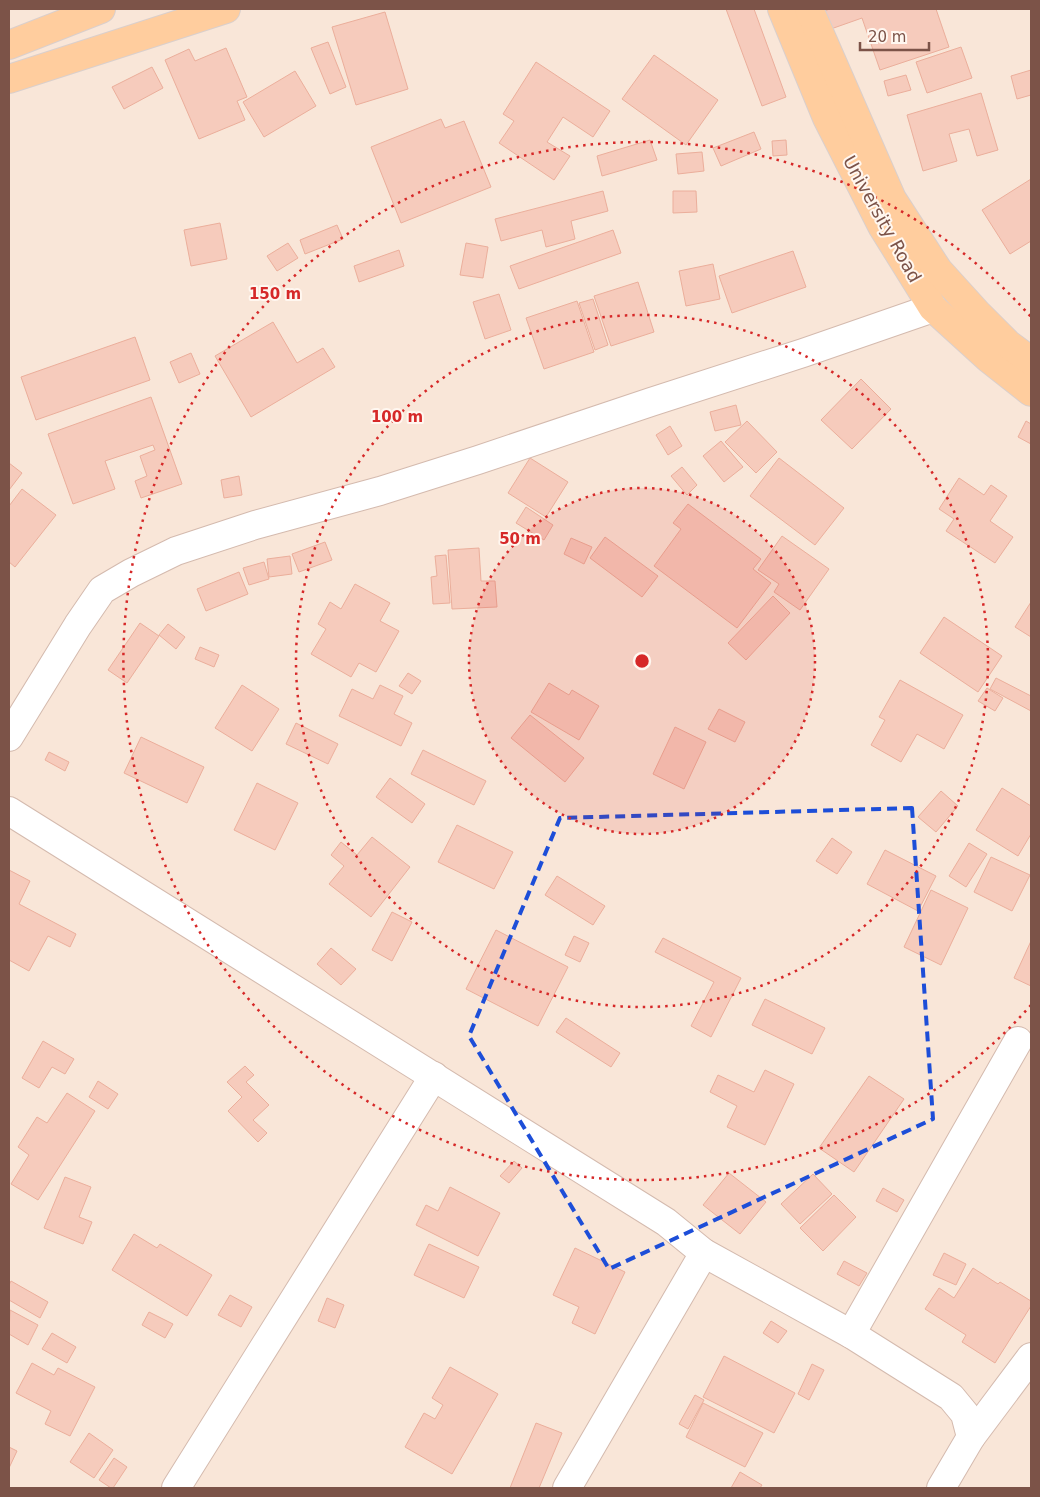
<svg xmlns="http://www.w3.org/2000/svg" width="1040" height="1497" font-family="'DejaVu Sans',sans-serif">
	<rect width="100%" height="100%" fill="#fef2e8"/>
	<rect fill="#f9e6d8" x="9" y="9" width="1022" height="1479"/>
	<g fill="#f6cbbc" stroke="#ebae9b">
		<polygon points="726,9 754,9 786,97 762,106"/>
		<polygon points="830,9 936,9 949,47 880,70 862,18 828,30 821,12"/>
		<polygon points="385,12 408,89 356,105 332,27"/>
		<polygon points="328,42 346,87 330,94 311,48"/>
		<polygon points="961,47 972,78 927,93 916,62"/>
		<polygon points="226,48 247,97 237,101 245,120 199,139 165,60 189,49 195,61"/>
		<polygon points="654,55 718,100 686,145 622,99"/>
		<polygon points="536,62 610,111 593,137 563,117 547,142 570,156 554,180 499,143 514,121 503,114"/>
		<polygon points="152,67 163,88 124,109 112,87"/>
		<polygon points="1031,70 1031,95 1017,99 1011,76"/>
		<polygon points="295,71 316,106 264,137 243,102"/>
		<polygon points="906,75 911,90 888,96 884,81"/>
		<polygon points="981,93 998,150 977,156 969,129 949,134 957,161 923,171 907,115"/>
		<polygon points="441,119 445,128 464,121 491,187 401,223 371,147"/>
		<polygon points="754,132 761,149 721,166 713,148"/>
		<polygon points="650,140 657,160 602,176 597,156"/>
		<polygon points="786,140 787,155 773,156 772,141"/>
		<polygon points="702,152 704,171 678,174 676,154"/>
		<polygon points="1031,179 1031,241 1010,254 982,210"/>
		<polygon points="603,191 608,211 571,221 575,239 546,247 542,230 501,241 495,219"/>
		<polygon points="673,191 696,191 697,212 673,213"/>
		<polygon points="220,223 227,259 191,266 184,230"/>
		<polygon points="337,225 343,239 305,254 300,240"/>
		<polygon points="613,230 621,253 519,289 510,266"/>
		<polygon points="288,243 298,258 277,271 267,256"/>
		<polygon points="466,243 488,247 483,278 460,275"/>
		<polygon points="399,250 404,266 359,282 354,266"/>
		<polygon points="793,251 806,287 732,313 719,276"/>
		<polygon points="713,264 720,299 686,306 679,271"/>
		<polygon points="638,282 654,332 611,346 594,296"/>
		<polygon points="499,294 511,330 485,339 473,302"/>
		<polygon points="593,299 608,345 595,350 579,303"/>
		<polygon points="577,301 594,352 544,369 526,318"/>
		<polygon points="273,322 297,363 323,348 335,367 251,417 215,356"/>
		<polygon points="135,337 150,380 36,420 21,377"/>
		<polygon points="191,353 200,374 179,383 170,362"/>
		<polygon points="861,379 891,409 852,449 821,420"/>
		<polygon points="151,397 182,484 141,498 135,481 147,476 140,456 155,450 153,445 105,461 115,489 73,504 48,434"/>
		<polygon points="736,405 741,425 715,431 710,412"/>
		<polygon points="747,421 777,452 756,473 725,442"/>
		<polygon points="1026,421 1031,424 1031,444 1018,437"/>
		<polygon points="670,426 682,446 668,455 656,435"/>
		<polygon points="721,441 743,467 724,482 703,456"/>
		<polygon points="530,458 568,482 546,517 508,493"/>
		<polygon points="779,458 844,508 815,545 750,496"/>
		<polygon points="9,463 22,473 9,490"/>
		<polygon points="682,467 697,485 687,495 671,476"/>
		<polygon points="239,476 242,495 224,498 221,480"/>
		<polygon points="959,478 984,495 991,485 1007,496 990,521 1013,537 995,563 946,531 954,519 939,509"/>
		<polygon points="22,489 56,515 15,567 9,562 9,506"/>
		<polygon points="688,504 761,559 753,569 771,583 737,628 654,566 681,529 673,523"/>
		<polygon points="526,507 553,525 544,540 516,523"/>
		<polygon points="782,536 829,569 800,610 774,592 779,584 758,570"/>
		<polygon points="605,537 658,576 642,597 590,558"/>
		<polygon points="571,538 592,547 584,564 564,554"/>
		<polygon points="325,542 332,560 299,572 292,554"/>
		<polygon points="479,548 481,581 495,581 497,607 452,609 448,550"/>
		<polygon points="446,555 450,603 433,604 431,577 437,576 435,556"/>
		<polygon points="290,556 292,574 269,577 267,559"/>
		<polygon points="264,562 269,579 249,585 243,568"/>
		<polygon points="239,572 248,594 206,611 197,589"/>
		<polygon points="355,584 390,603 380,621 399,631 376,672 359,663 351,677 311,654 326,629 318,624 330,602 341,609"/>
		<polygon points="773,596 790,613 746,660 728,643"/>
		<polygon points="1031,602 1031,637 1015,627"/>
		<polygon points="944,617 1002,656 978,692 920,653"/>
		<polygon points="140,623 159,636 127,683 108,670"/>
		<polygon points="168,624 185,637 176,649 159,635"/>
		<polygon points="200,647 219,655 214,667 195,659"/>
		<polygon points="408,673 421,681 412,694 399,686"/>
		<polygon points="996,678 1031,696 1031,711 990,689"/>
		<polygon points="900,680 963,715 944,749 917,734 901,762 871,745 885,720 879,717"/>
		<polygon points="549,683 569,695 572,690 599,706 579,740 531,712"/>
		<polygon points="242,685 279,709 252,751 215,728"/>
		<polygon points="380,685 403,696 394,714 412,723 401,746 339,716 352,689 373,699"/>
		<polygon points="987,688 1003,698 995,711 978,701"/>
		<polygon points="719,709 745,722 735,742 708,729"/>
		<polygon points="530,715 584,758 565,782 511,738"/>
		<polygon points="296,723 338,744 328,764 286,744"/>
		<polygon points="675,727 706,742 684,789 653,774"/>
		<polygon points="141,737 204,767 187,803 124,773"/>
		<polygon points="423,750 486,781 474,805 411,774"/>
		<polygon points="49,752 69,762 65,771 45,760"/>
		<polygon points="390,778 425,804 412,823 376,797"/>
		<polygon points="257,783 298,803 275,850 234,830"/>
		<polygon points="1002,788 1031,806 1031,834 1018,856 976,830"/>
		<polygon points="941,791 958,806 936,832 918,817"/>
		<polygon points="457,825 513,852 494,889 438,862"/>
		<polygon points="372,837 410,867 371,917 329,884 344,866 331,855 341,842 357,855"/>
		<polygon points="832,838 852,852 837,874 816,861"/>
		<polygon points="969,843 987,854 966,887 949,876"/>
		<polygon points="885,850 936,876 918,911 867,884"/>
		<polygon points="991,857 1030,875 1012,911 974,892"/>
		<polygon points="9,870 30,881 19,904 76,934 70,947 48,936 29,971 9,960"/>
		<polygon points="557,876 605,906 593,925 545,895"/>
		<polygon points="931,890 968,908 941,965 904,947"/>
		<polygon points="392,912 412,922 392,961 372,950"/>
		<polygon points="496,930 568,967 538,1026 466,989"/>
		<polygon points="574,936 589,943 580,962 565,955"/>
		<polygon points="663,938 741,978 711,1037 691,1026 714,982 655,952"/>
		<polygon points="1031,941 1031,986 1014,978"/>
		<polygon points="331,948 356,969 341,985 317,964"/>
		<polygon points="765,999 825,1028 812,1054 752,1025"/>
		<polygon points="566,1018 620,1053 611,1067 556,1032"/>
		<polygon points="43,1041 74,1059 65,1074 52,1067 39,1088 22,1078"/>
		<polygon points="245,1066 254,1075 246,1082 269,1105 253,1120 267,1133 258,1142 228,1111 242,1097 227,1082"/>
		<polygon points="765,1070 794,1084 765,1145 727,1127 737,1106 710,1092 718,1075 754,1092"/>
		<polygon points="869,1076 904,1099 854,1172 819,1148"/>
		<polygon points="98,1081 118,1094 108,1109 89,1097"/>
		<polygon points="67,1093 95,1111 38,1200 11,1184 29,1155 18,1147 37,1117 47,1123"/>
		<polygon points="514,1161 522,1168 509,1183 500,1176"/>
		<polygon points="729,1173 766,1202 740,1234 703,1205"/>
		<polygon points="813,1174 832,1194 800,1224 781,1204"/>
		<polygon points="65,1177 91,1187 79,1217 92,1222 83,1244 44,1228"/>
		<polygon points="450,1187 500,1213 478,1256 416,1225 426,1205 438,1211"/>
		<polygon points="883,1188 904,1200 897,1212 876,1201"/>
		<polygon points="834,1195 856,1217 823,1251 800,1228"/>
		<polygon points="134,1234 157,1248 160,1244 212,1275 187,1316 112,1270"/>
		<polygon points="429,1244 479,1267 464,1298 414,1275"/>
		<polygon points="575,1248 625,1272 595,1334 572,1323 579,1307 553,1295"/>
		<polygon points="944,1253 966,1264 956,1285 933,1275"/>
		<polygon points="844,1261 867,1273 859,1286 837,1274"/>
		<polygon points="973,1268 998,1284 1000,1282 1031,1301 1031,1306 995,1363 962,1342 966,1335 925,1309 939,1288 954,1298"/>
		<polygon points="11,1281 48,1302 40,1318 9,1300 9,1285"/>
		<polygon points="230,1295 252,1307 241,1327 218,1315"/>
		<polygon points="327,1298 344,1305 335,1328 318,1321"/>
		<polygon points="10,1310 38,1325 28,1345 9,1334"/>
		<polygon points="149,1312 173,1324 165,1338 142,1325"/>
		<polygon points="771,1321 787,1331 778,1343 763,1333"/>
		<polygon points="52,1333 76,1347 67,1363 42,1349"/>
		<polygon points="724,1356 795,1393 774,1433 703,1397"/>
		<polygon points="32,1363 54,1375 58,1368 95,1387 70,1436 45,1424 51,1411 16,1393"/>
		<polygon points="812,1364 824,1370 809,1400 798,1394"/>
		<polygon points="450,1367 498,1394 452,1474 405,1447 424,1413 435,1419 443,1405 432,1398"/>
		<polygon points="695,1395 704,1400 688,1429 679,1424"/>
		<polygon points="703,1403 763,1433 745,1467 686,1437"/>
		<polygon points="536,1423 562,1433 539,1488 510,1488"/>
		<polygon points="89,1433 113,1450 94,1478 70,1462"/>
		<polygon points="9,1447 17,1451 9,1468"/>
		<polygon points="114,1458 127,1467 113,1488 111,1488 99,1480"/>
		<polygon points="740,1472 762,1485 760,1488 731,1488"/>
	</g>
	<g fill="none" stroke-linecap="round" stroke-linejoin="round">
		<defs>
			<g id="minor">
				<polyline points="9,737 78,625 102,590 131,573 176,551 255,525 380,491 478,460 651,402 803,353 933,308"/>
				<polyline points="9,811 666,1222 704,1253 851,1334 951,1397 965,1414 971,1437 941,1488"/>
				<polyline points="851,1334 1018,1041"/>
				<polyline points="971,1437 1031,1357"/>
				<polyline points="176,1488 434,1076"/>
				<polyline points="567,1488 704,1253"/>
			</g>
			<g id="major">
				<polyline points="782,9 827,118 882,226 933,308 988,358 1031,392"/>
				<polyline points="809,9 892,199 938,270 977,313 1008,344 1031,361"/>
				<polyline points="9,45 101,9"/>
				<polyline points="9,79 226,9"/>
			</g>
		</defs>
		<use href="#minor" stroke="#d4baae" stroke-width="30"/>
		<use href="#major" stroke="#dacfcc" stroke-width="30"/>
		<use href="#minor" stroke="#fff" stroke-width="28"/>
		<use href="#major" stroke="#ffcd9e" stroke-width="28"/>
	</g>
	<path fill="none" stroke="#1d4ed8" stroke-width="4" stroke-dasharray="10 6" stroke-linejoin="round" d="M 912,808 L 933,1119 L 609,1269 L 469,1036 L 560,818 Z"/>
	<circle cx="642" cy="661" r="173" fill="#d62828" fill-opacity=".12"/>
	<g fill="none" stroke="#d62828" stroke-width="2.5" stroke-dasharray="2.5 5">
		<circle cx="642" cy="661" r="173"/>
		<circle cx="642" cy="661" r="346"/>
		<path d="M1031 1005A519 519 0 1 1 1031 317"/>
	</g>
	<g text-anchor="middle" stroke-width="4" stroke-linejoin="round" paint-order="stroke">
		<g font-size="18" fill="#7c5348" stroke="#fff7f0">
			<text transform="translate(882 219) rotate(61)" y="6">University Road</text>
		</g>
	</g>
	<circle cx="642" cy="661" r="8" fill="#d62828" stroke="#fff7f0" stroke-width="2.5"/>
	<g font-size="15" text-anchor="middle" font-weight="bold" fill="#d62828" stroke="#fff7f0" stroke-width="4" stroke-linejoin="round" paint-order="stroke">
		<text x="275" y="299">150 m</text>
		<text x="397" y="422">100 m</text>
		<text x="520" y="544">50 m</text>
	</g>
	<rect width="1040" height="1497" fill="none" stroke="#7c5348" stroke-width="20"/>
	<path d="M860 42v8h69v-8" fill="none" stroke="#7c5348" stroke-width="2.5"/>
	<text x="868" y="42" font-size="15" fill="#7c5348" stroke="#fff7f0" stroke-width="4" paint-order="stroke">20 m</text>
</svg>
